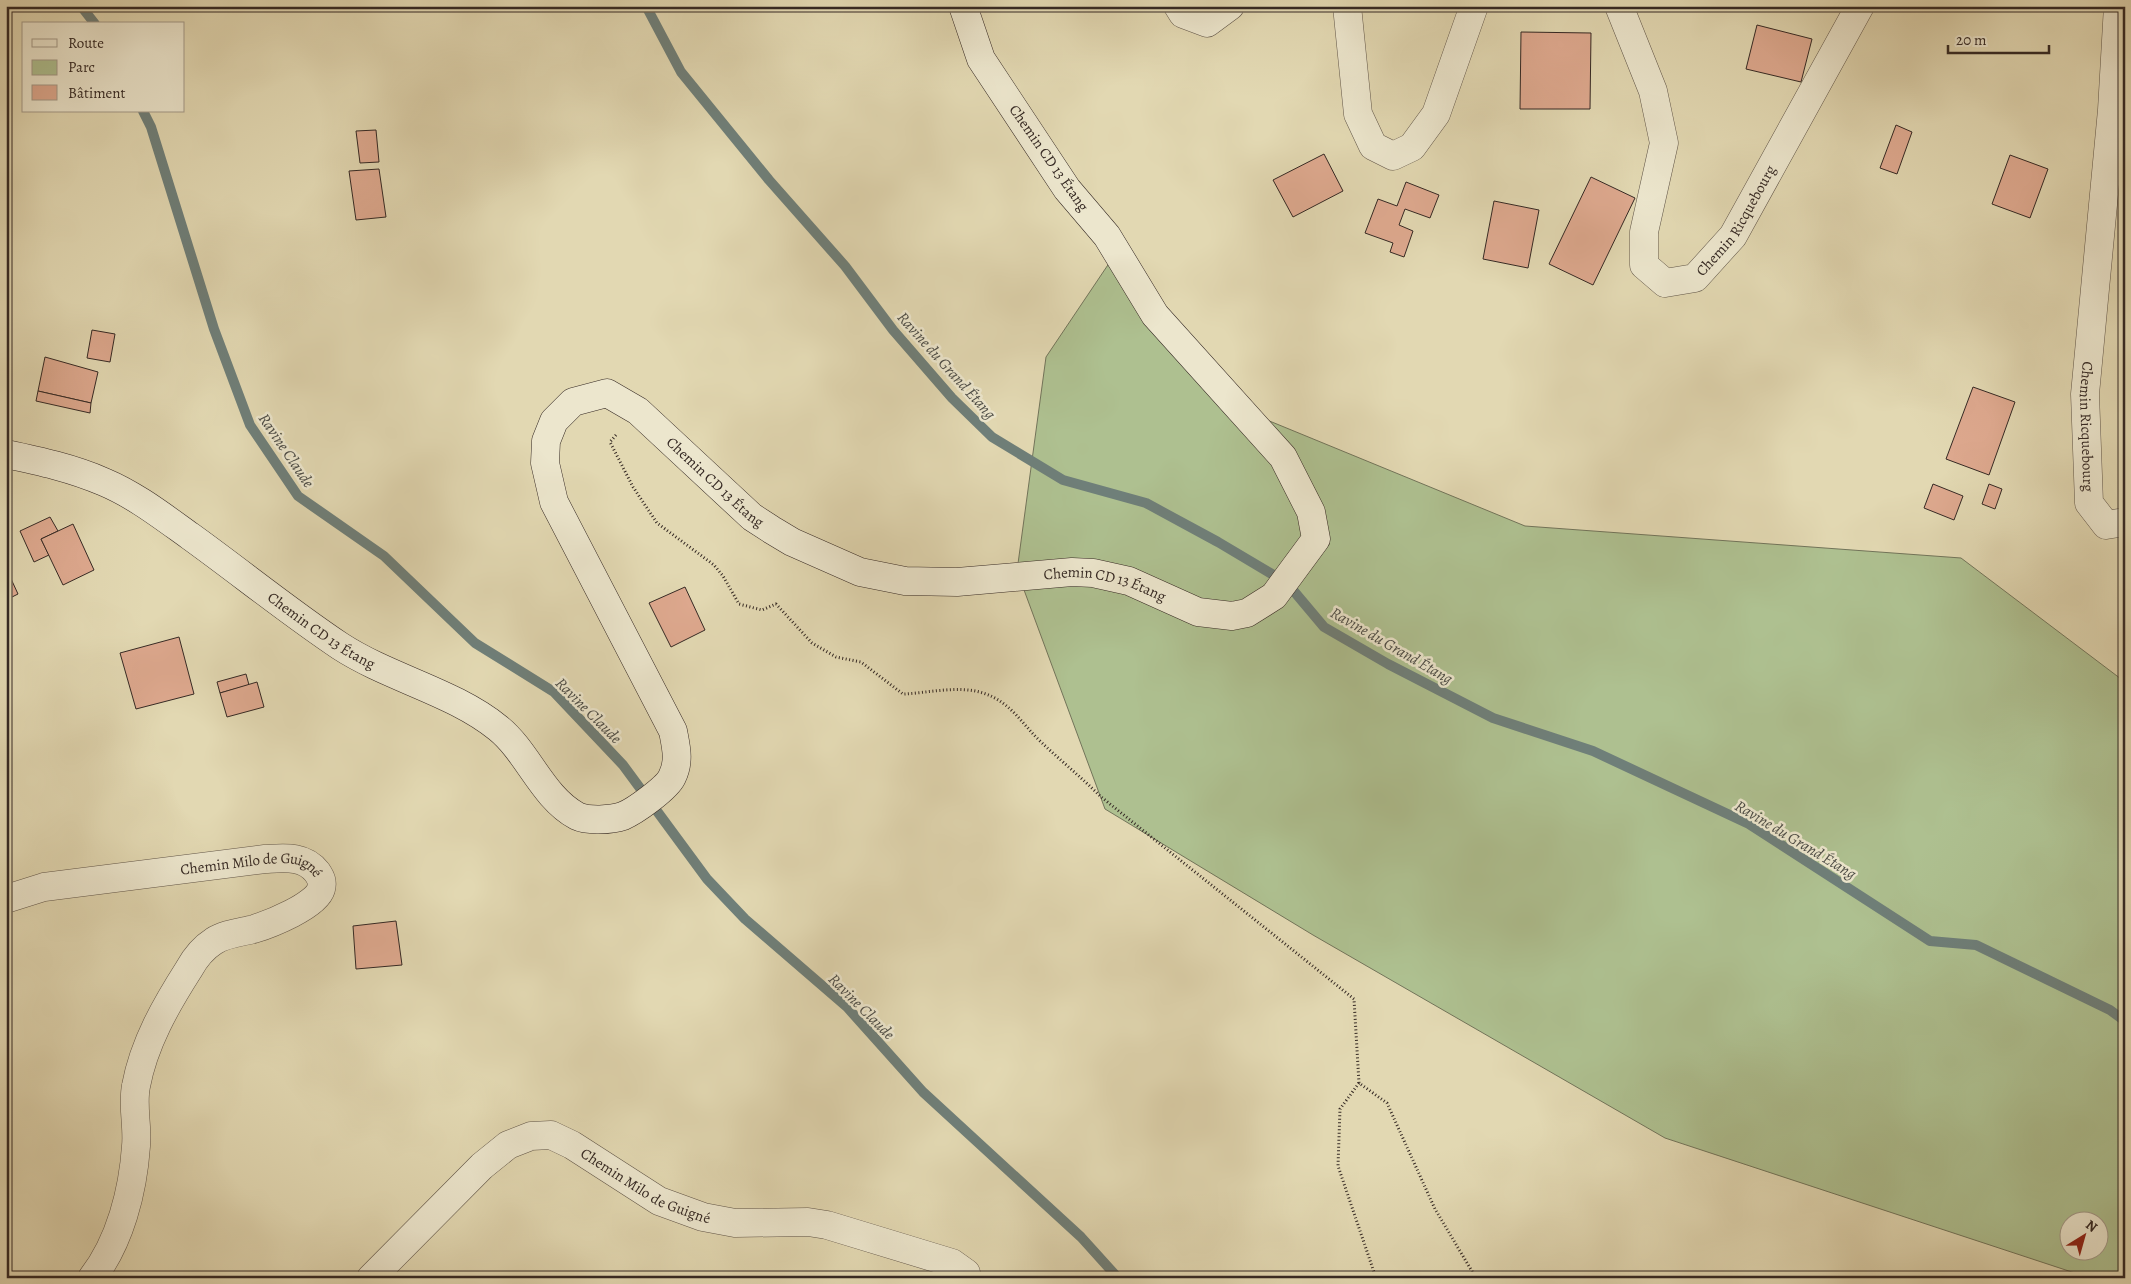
<svg xmlns="http://www.w3.org/2000/svg" width="2131" height="1284" font-family="Alegreya,serif">
	<rect width="100%" height="100%" fill="#e2d8b2"/>
	<filter id="stains"><feTurbulence type="fractalNoise" baseFrequency=".004" numOctaves="4"/><feColorMatrix values="0 0 0 0 .2 0 0 0 0 .09 0 0 0 0 .02 0 0 0 .5 -.17"/></filter>
	<radialGradient id="worn" r=".72"><stop offset=".6" stop-color="#630" stop-opacity="0"/><stop offset="1" stop-color="#630" stop-opacity=".3"/></radialGradient>
	<path fill="#aec090" stroke="#72745a" fill-rule="evenodd" d="M 1122,244 L 1211,397 L 1525,526 L 1961,558 L 2125,682 L 2125,1278 L 2090,1278 L 1665,1138 L 1313,935 L 1105,809 L 1017,571 L 1046,357 ZM 2068,1222 L 2098,1222 L 2098,1252 L 2068,1252 Z"/>
	<g fill="none" stroke-linecap="round" stroke-linejoin="round">
		<g stroke="#6f7f79" stroke-width="10">
			<polyline points="81,6 95,24"/>
			<polyline points="646,6 681,72 769,180 845,266 893,330 952,398 992,437 1063,480 1146,503 1218,542 1287,583 1324,627 1388,664 1493,718 1593,751 1749,824 1930,941 1976,945 2110,1010 2125,1021"/>
			<polyline points="143,111 151,127 214,329 250,425 298,496 384,556 475,643 554,692 623,765 707,879 745,919 847,1007 923,1092 1081,1237 1118,1278"/>
		</g>
	</g>
	<g fill="#dea98f" stroke="#352924">
		<polygon points="1757,25 1812,39 1801,82 1746,69"/>
		<polygon points="1521,32 1591,33 1590,109 1520,109"/>
		<polygon points="1896,125 1912,132 1897,174 1880,168"/>
		<polygon points="376,130 379,162 360,163 356,131"/>
		<polygon points="1324,154 1343,191 1293,217 1273,180"/>
		<polygon points="2010,155 2048,169 2030,218 1992,204"/>
		<polygon points="379,169 386,217 356,220 349,171"/>
		<polygon points="1591,177 1635,198 1593,285 1549,264"/>
		<polygon points="1406,182 1439,195 1430,218 1405,209 1399,225 1413,231 1404,257 1390,252 1393,243 1365,233 1378,199 1397,206"/>
		<polygon points="1494,201 1539,210 1528,268 1483,259"/>
		<polygon points="92,330 115,334 110,362 87,358"/>
		<polygon points="45,357 98,372 91,403 38,391"/>
		<polygon points="1973,387 2015,402 1989,475 1946,459"/>
		<polygon points="38,391 91,403 90,413 36,401"/>
		<polygon points="1933,484 1963,496 1954,520 1924,508"/>
		<polygon points="1989,484 2002,489 1995,509 1982,504"/>
		<polygon points="50,517 58,531 41,539 49,555 34,562 20,531"/>
		<polygon points="73,524 94,570 63,585 41,539"/>
		<polygon points="6,568 18,594 6,600"/>
		<polygon points="685,587 705,630 671,647 649,603"/>
		<polygon points="179,637 194,694 136,709 120,653"/>
		<polygon points="246,674 249,685 220,693 217,682"/>
		<polygon points="257,682 264,707 227,717 220,693"/>
		<polygon points="396,921 402,965 356,969 353,926"/>
	</g>
	<g fill="none" stroke-linecap="round" stroke-linejoin="round">
		<defs>
			<g id="street">
				<polyline points="1178,6 1183,14 1207,23 1230,6"/>
				<polyline points="1347,6 1358,114 1373,146 1393,156 1412,147 1436,114 1474,6"/>
				<path id="s1" d="M 1619,6 L 1653,91 L 1664,143 L 1644,232 L 1644,265 L 1665,283 L 1695,278 L 1733,236 L 1860,6"/>
				<path id="s2" d="M 2118,6 L 2112,110 L 2085,394 L 2089,503 L 2106,525 L 2125,522"/>
				<path id="s3" d="M 6,899 L 44,887 L 265,859 C 284,858 304,855 317,872 C 321,878 323,882 321,889 C 316,906 270,924 254,929 C 242,932 224,934 214,941 C 203,948 195,958 189,969 C 166,1005 144,1043 136,1086 C 132,1105 138,1127 136,1146 C 133,1191 120,1242 92,1278"/>
				<path id="s4" d="M 371,1278 L 482,1166 L 508,1145 L 531,1136 L 551,1135 L 572,1145 L 659,1201 L 703,1217 L 735,1223 L 808,1222 L 827,1225 L 952,1263 L 966,1273 L 967,1278"/>
			</g>
			<g id="secondary">
				<path id="s5" d="M 6,454 C 39,461 72,468 104,482 C 135,495 162,516 190,536 C 240,572 289,612 340,646 C 389,678 454,692 498,728 C 528,752 542,797 577,816 C 587,821 612,820 623,816 C 635,811 667,788 672,777 C 680,761 676,747 673,731 L 554,502 L 545,463 L 546,441 L 554,421 L 573,402 L 607,393 L 638,411 L 752,517 L 772,530 L 792,542 L 860,572 L 905,581 L 957,582 L 1072,572 L 1093,573 L 1129,581 L 1198,612 L 1232,616 L 1247,613 L 1274,596 L 1316,539 L 1311,512 L 1283,457 L 1155,315 L 1107,236 L 1067,189 L 981,59 L 963,6"/>
			</g>
		</defs>
		<use href="#street" stroke="#605548" stroke-width="29"/>
		<use href="#secondary" stroke="#352924" stroke-width="29"/>
		<g stroke="#352924" stroke-width="3" stroke-dasharray="1 2.5" stroke-linecap="butt">
			<path d="M 616,435 L 610,442 L 633,487 L 657,523 L 714,565 L 723,576 L 739,604 L 762,610 L 776,604 L 812,643 L 836,657 L 861,662 L 903,694 C 928,693 959,685 983,693 C 1011,702 1021,723 1041,742 C 1060,760 1081,777 1100,796 L 1354,999 L 1359,1083"/>
			<polyline points="1376,1278 1338,1166 1340,1109 1359,1083 1387,1103 1435,1209 1476,1278"/>
		</g>
		<use href="#street" stroke="#ece6cd" stroke-width="28"/>
		<use href="#secondary" stroke="#ece6cd" stroke-width="28"/>
	</g>
	<g text-anchor="middle" stroke-width="5" stroke-linejoin="round" paint-order="stroke">
		<g font-size="15" fill="#352924" stroke="#ece6cd">
			<text transform="translate(1049 158) rotate(55)" y="5">Chemin CD 13 Étang</text>
			<text dy="5" stroke="none"><textPath href="#s1" startOffset="398">Chemin Ricquebourg</textPath></text>
			<text dy="5" stroke="none"><textPath href="#s2" startOffset="422">Chemin Ricquebourg</textPath></text>
			<text dy="5" stroke="none"><textPath href="#s5" startOffset="1389">Chemin CD 13 Étang</textPath></text>
			<text dy="5" stroke="none"><textPath href="#s5" startOffset="1809">Chemin CD 13 Étang</textPath></text>
			<text dy="5" stroke="none"><textPath href="#s5" startOffset="366">Chemin CD 13 Étang</textPath></text>
			<text dy="5" stroke="none"><textPath href="#s3" startOffset="250">Chemin Milo de Guigné</textPath></text>
			<text dy="5" stroke="none"><textPath href="#s4" startOffset="344">Chemin Milo de Guigné</textPath></text>
		</g>
		<g font-size="16" font-style="italic" fill="#4d4d47" stroke="#ece6cd">
			<text transform="translate(947 365) rotate(48)" y="6">Ravine du Grand Étang</text>
			<text transform="translate(287 450) rotate(56)" y="6">Ravine Claude</text>
			<text transform="translate(1392 645) rotate(30)" y="6">Ravine du Grand Étang</text>
			<text transform="translate(589 710) rotate(45)" y="6">Ravine Claude</text>
			<text transform="translate(1796 839) rotate(31)" y="6">Ravine du Grand Étang</text>
			<text transform="translate(862 1006) rotate(45)" y="6">Ravine Claude</text>
		</g>
	</g>
	<rect width="2131" height="1284" fill="none" stroke="#e2d8b2" stroke-width="25"/>
	<rect x="8" y="8" width="2116" height="1269" fill="none" stroke="#352924" stroke-width="2.5"/>
	<rect x="12" y="12" width="2106" height="1259" fill="none" stroke="#352924"/>
	<rect x="22" y="22" width="162" height="90" fill="#ece6cd" stroke="#a39a89"/>
	<rect x="32" y="39" width="25" height="8" fill="#ece6cd" stroke="#a39a89"/>
	<text x="68" y="48" font-size="15" fill="#352924">Route</text>
	<rect x="32" y="60" width="25" height="15" fill="#aec090" stroke="#a39a89"/>
	<text x="68" y="72" font-size="15" fill="#352924">Parc</text>
	<rect x="32" y="85" width="25" height="15" fill="#dea98f" stroke="#a39a89"/>
	<text x="68" y="98" font-size="15" fill="#352924">Bâtiment</text>
	<g transform="translate(2084 1236) rotate(37)"><circle r="24" fill="#ece6cd" stroke="#a39a89"/>
	<path d="M0-4L9 19L0 12L-9 19Z" fill="#8f2418"/>
	<text y="-8" font-size="14" font-weight="bold" text-anchor="middle" fill="#352924">N</text>
	</g>
	<path d="M1948 45v8h101v-8" fill="none" stroke="#352924" stroke-width="2.5"/>
	<text x="1956" y="45" font-size="15" fill="#352924" stroke="#ece6cd" stroke-width="4" paint-order="stroke">20 m</text>
	<rect width="100%" height="100%" filter="url(#stains)"/>
	<rect width="100%" height="100%" fill="url(#worn)"/>
</svg>
